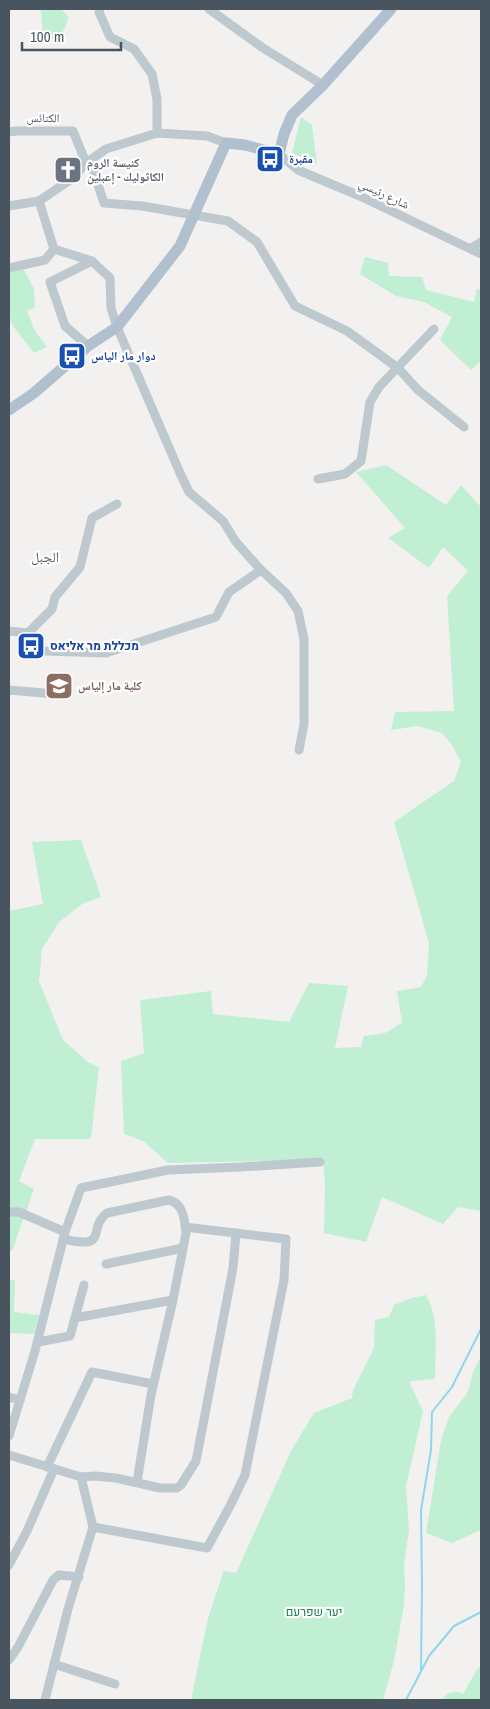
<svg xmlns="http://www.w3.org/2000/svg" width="490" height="1709" font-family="'Archivo Narrow','Noto Naskh Arabic',Heebo,sans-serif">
	<rect width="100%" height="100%" fill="#f3f0f0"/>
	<g fill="#c0efd3">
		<polygon points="41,9 61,9 69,17 59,41 43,38"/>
		<polygon points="301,117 312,125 317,164 292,153"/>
		<polygon points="365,257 388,263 389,276 422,277 426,290 474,302 477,288 481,291 481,361 471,370 440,340 452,317 424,302 396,296 360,274"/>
		<polygon points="24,270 34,289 35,308 27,310 35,331 47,347 34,353 13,326 9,315 9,272"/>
		<polygon points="386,465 446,505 461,485 481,507 481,1211 458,1207 443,1224 382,1197 366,1242 324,1233 325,1184 323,1160 168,1163 143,1141 124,1134 121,1061 144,1053 140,1000 211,991 213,1014 289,1022 309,983 348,986 335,1048 361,1047 364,1036 385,1033 402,1023 397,991 421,987 427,976 429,943 394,822 454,781 461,762 452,745 442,733 418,726 391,730 395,712 454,711 447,596 468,571 443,547 429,568 388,538 405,528 356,472"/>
		<polygon points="81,840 101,897 82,904 59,922 42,949 39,981 63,1040 88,1062 99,1067 91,1139 35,1139 19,1181 34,1189 12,1251 9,1250 9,911 43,904 32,842"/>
		<polygon points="9,1280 15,1280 14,1312 39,1315 34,1334 9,1333"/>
		<path d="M 426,1295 C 440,1319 435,1353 435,1379 L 411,1381 L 410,1384 L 423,1411 L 406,1486 L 409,1530 L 404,1566 L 405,1587 L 404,1605 L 394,1661 L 383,1700 L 191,1700 L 208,1618 L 222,1576 L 224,1571 L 236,1573 L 292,1449 L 314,1413 L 352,1398 L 353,1390 L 374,1348 L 375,1320 L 389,1317 L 394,1305 L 411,1298 Z"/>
		<polygon points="481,1356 481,1530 452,1543 426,1533 441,1440 449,1417 468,1392 473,1372"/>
		<polygon points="481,1667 481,1700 442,1700 447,1694 456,1691 463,1694 478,1668"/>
	</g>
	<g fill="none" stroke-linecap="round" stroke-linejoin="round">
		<g stroke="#8ed7eb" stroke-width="2">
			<polyline points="421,1671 422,1583 421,1510 431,1450 432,1412 452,1387 481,1329"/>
			<polyline points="406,1700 429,1656 454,1626 481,1612"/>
		</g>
		<g stroke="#bec8cf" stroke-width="9">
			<polyline points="100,9 99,12 110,37 134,49 152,74 157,99 157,133"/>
			<polyline points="209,9 263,48 323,85"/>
			<polyline points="9,132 16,131 73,131 86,163"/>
			<polyline points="279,154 298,170 362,197 481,254"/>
			<polyline points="90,160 104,203 142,206 228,221 257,242 295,306 347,331 398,368 418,390 464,427"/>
			<polyline points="39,201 54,249 92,261 110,278 111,308 117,327 180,473 189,492 223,521 236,542 261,570 286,593 298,611 304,639 304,724 299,750"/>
			<polyline points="9,206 39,201 73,178 86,163 106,149 157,133 207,136 226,143"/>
			<polyline points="471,248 481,242"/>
			<polyline points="9,268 45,260 54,249"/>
			<polyline points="88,346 65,326 50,282 92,261"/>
			<polyline points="318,479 345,474 361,461 370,402 379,387 434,329"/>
			<polyline points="9,631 28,633 52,609 55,597 80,567 92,518 117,504"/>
			<polyline points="28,633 43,651 106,653 216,617 229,592 261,570"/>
			<polyline points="9,690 55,694"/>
			<polyline points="9,1212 19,1212 65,1232"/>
			<path d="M 63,1239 C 111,1250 86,1229 107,1213 L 169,1200 C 183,1203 185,1220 186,1233 L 173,1300 L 151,1395 L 137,1482"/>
			<polyline points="106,1264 183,1248"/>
			<polyline points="75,1318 173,1300"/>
			<polyline points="38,1342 70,1336 84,1285"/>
			<polyline points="9,1397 20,1400"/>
			<polyline points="9,1436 35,1351 65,1232 81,1188 168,1170 241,1167 320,1162"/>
			<polyline points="9,1455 81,1477 95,1476 116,1478 160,1488 177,1488 181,1485 196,1461 233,1268 236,1233"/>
			<polyline points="47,1467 92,1372 153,1384"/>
			<polyline points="93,1527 207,1548 230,1506 245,1475 284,1280 286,1239 185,1227"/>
			<polyline points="9,1565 27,1531 54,1469"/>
			<polyline points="9,1660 18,1647 53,1580 59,1575 79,1577"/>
			<polyline points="54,1664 115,1684"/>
			<polyline points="45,1700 68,1609 93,1527 81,1477"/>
		</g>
		<polyline stroke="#b1c0ce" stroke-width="11" points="9,410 34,393 88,346 117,327 180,246 226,143 245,145 279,154 284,134 292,115 323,85 391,9"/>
	</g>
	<defs>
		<symbol id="bus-square" viewBox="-11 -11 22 22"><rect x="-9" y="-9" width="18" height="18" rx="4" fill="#1a4fb4" stroke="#fff"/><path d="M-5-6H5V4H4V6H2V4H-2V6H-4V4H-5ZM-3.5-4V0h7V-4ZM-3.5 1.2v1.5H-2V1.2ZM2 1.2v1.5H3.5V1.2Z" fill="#fff"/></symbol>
		<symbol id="church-square" viewBox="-11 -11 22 22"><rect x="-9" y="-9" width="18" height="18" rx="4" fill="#6b7280" stroke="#fff"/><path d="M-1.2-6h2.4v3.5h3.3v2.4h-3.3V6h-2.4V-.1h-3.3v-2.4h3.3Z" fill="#fff"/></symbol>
		<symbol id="university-square" viewBox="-11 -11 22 22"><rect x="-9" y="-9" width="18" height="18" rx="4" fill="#8d6e63" stroke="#fff"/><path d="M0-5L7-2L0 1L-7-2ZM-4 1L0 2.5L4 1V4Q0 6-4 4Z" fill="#fff"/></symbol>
	</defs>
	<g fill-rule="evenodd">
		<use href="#bus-square" x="254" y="143" width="32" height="32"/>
		<use href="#church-square" x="52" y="154" width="32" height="32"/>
		<use href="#bus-square" x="56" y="340" width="32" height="32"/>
		<use href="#bus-square" x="15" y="630" width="32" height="32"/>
		<use href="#university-square" x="43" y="670" width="32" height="32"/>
	</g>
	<g text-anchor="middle" stroke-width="4.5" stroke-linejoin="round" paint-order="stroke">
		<g font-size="12" fill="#48545e" stroke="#fff">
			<text transform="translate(43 118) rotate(1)" y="4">الكنائس</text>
			<text transform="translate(384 194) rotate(25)" y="4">شارع رئيسي</text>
		</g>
		<g font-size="12" font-weight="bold" fill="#164399" stroke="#fff" text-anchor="start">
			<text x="289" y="163">مقبرة</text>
			<text x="91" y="360">دوار مار الياس</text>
			<text x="50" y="650">מכללת מר אליאס</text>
		</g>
		<g font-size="12" font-weight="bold" fill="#5b616d" stroke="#fff" text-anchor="start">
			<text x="87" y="167">كنيسة الروم<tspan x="87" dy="14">الكاثوليك - إعبلين</tspan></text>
		</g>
		<g font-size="12" font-weight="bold" fill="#785e54" stroke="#fff" text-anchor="start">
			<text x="78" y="690">كلية مار إلياس</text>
		</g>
		<g font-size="12" fill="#19804d" stroke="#fff">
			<text x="314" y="1616">יער שפרעם</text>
		</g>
		<g font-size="14" fill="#5d6165" stroke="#fff">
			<text x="45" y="562">الجبل</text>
		</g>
	</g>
	<rect width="490" height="1709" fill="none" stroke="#48545e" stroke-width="20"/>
	<path d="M22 42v8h99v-8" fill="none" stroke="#48545e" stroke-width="2.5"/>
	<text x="30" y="42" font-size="15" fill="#48545e" stroke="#ffffff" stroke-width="4" paint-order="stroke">100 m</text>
</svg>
